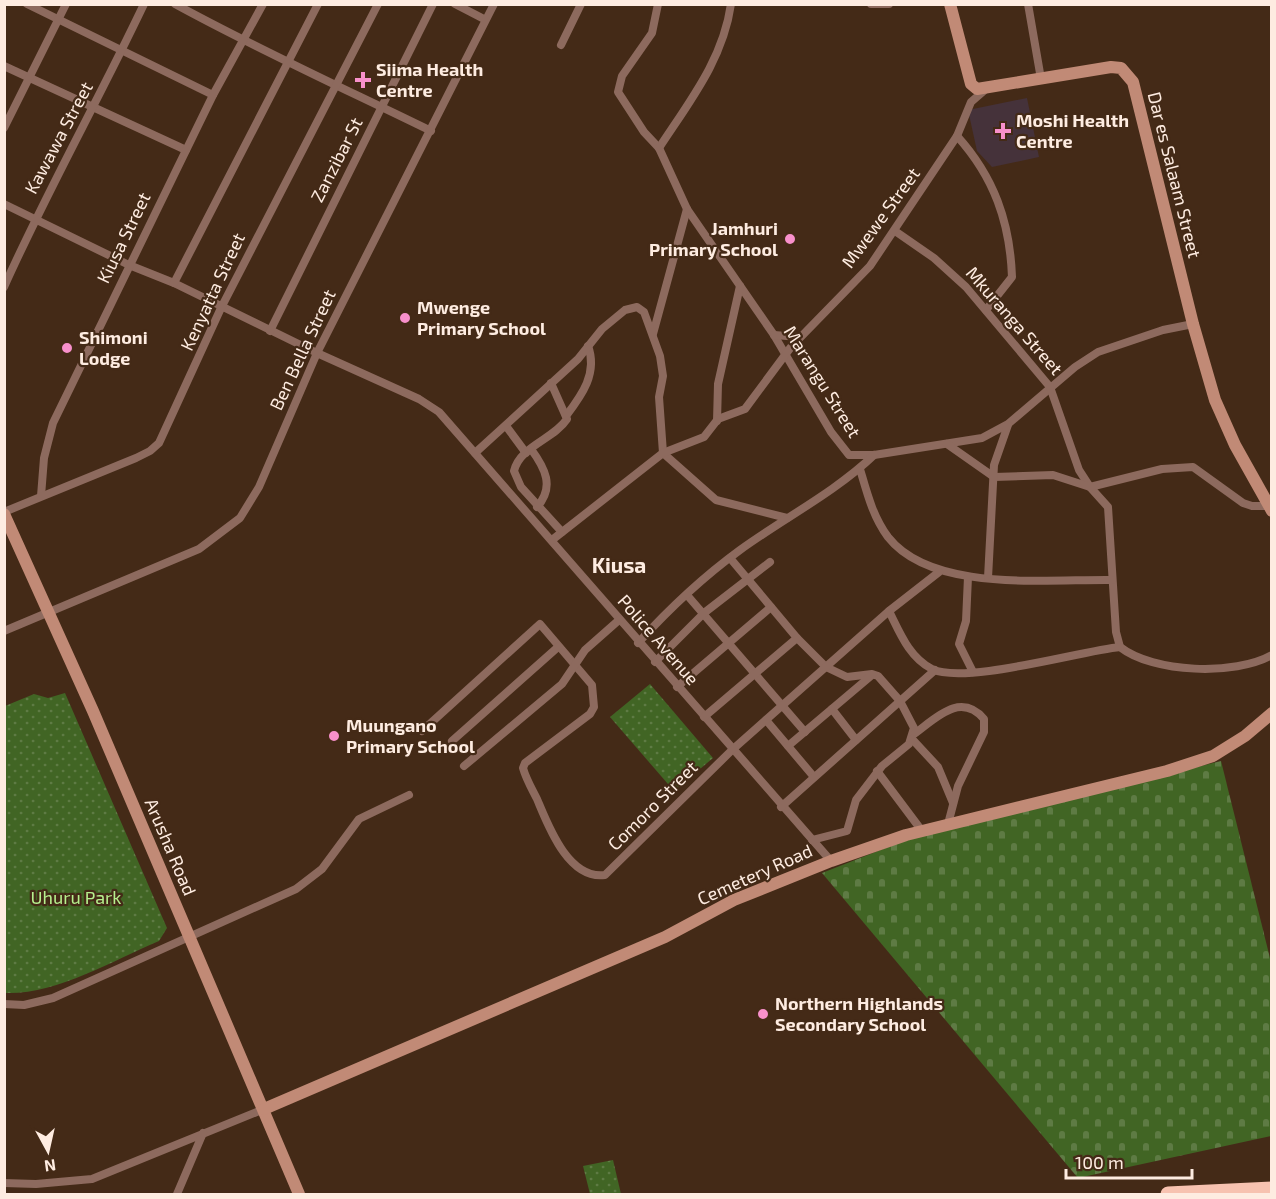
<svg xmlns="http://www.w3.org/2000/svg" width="1276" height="1199" font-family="'Exo 2',sans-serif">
	<defs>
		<pattern id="grass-dots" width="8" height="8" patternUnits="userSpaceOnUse" patternTransform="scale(1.5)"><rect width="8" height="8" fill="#416524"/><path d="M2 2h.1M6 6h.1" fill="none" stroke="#5e7b44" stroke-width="1.8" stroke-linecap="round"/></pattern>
		<pattern id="cemetery-stones" width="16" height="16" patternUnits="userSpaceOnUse" patternTransform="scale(1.5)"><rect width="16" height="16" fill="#416524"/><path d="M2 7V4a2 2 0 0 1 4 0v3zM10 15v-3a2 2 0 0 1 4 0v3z" fill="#5e7b44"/></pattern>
	</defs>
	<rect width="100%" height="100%" fill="#442a17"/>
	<polygon fill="#45323a" points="1027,98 1039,157 992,167 977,151 968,110"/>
	<g fill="url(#grass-dots)">
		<polygon points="650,684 713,758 674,791 610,717"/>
		<path d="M 65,693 L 167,928 L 159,941 C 112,961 55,995 5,993 L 5,706 L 34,694 L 48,698 Z"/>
		<polygon points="613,1160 621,1194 590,1194 583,1166"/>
	</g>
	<polygon fill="url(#cemetery-stones)" points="1221,761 1271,962 1271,1136 1078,1178 822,873 906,840"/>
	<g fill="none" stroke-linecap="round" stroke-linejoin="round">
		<g stroke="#8d6a5e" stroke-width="8">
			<polyline points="27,4 213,95"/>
			<path d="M 175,4 C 259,50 345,89 431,131"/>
			<polyline points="455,4 484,19"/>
			<polyline points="658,4 652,33 622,76 618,92 644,132 659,148 687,209 774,335 831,432 849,455 874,455 982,438 1008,424 1075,367 1098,352 1163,330 1193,324"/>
			<polyline points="871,4 889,4"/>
			<polyline points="1028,4 1041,79"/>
			<polyline points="561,45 581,4"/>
			<polyline points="4,66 186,150"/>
			<polyline points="4,128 66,4"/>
			<path d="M 957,136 C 994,177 1010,222 1012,277 L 986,310"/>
			<path d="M 659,148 C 689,102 723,60 731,4"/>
			<polyline points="4,204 129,265 174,283 317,353 419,399 439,412 831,861"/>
			<path d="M 895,231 L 934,258 L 966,287 L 1050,387 L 1079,470 L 1090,487 L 1108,507 L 1116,632 L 1120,647 C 1153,673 1235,676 1272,655"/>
			<polyline points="174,283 318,4"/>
			<path d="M 4,287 C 47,191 99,99 144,4"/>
			<polyline points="270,331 433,4"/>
			<polyline points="653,334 687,209"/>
			<polyline points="774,335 800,337"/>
			<path d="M 551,383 L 567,419 C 554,439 520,446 514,471 L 521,487 L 562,532"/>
			<path d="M 566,416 C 582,395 598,373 588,346"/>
			<polyline points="717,421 718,384 740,286"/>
			<polyline points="506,426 526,453"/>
			<polyline points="947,444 994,477 1053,475 1090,487 1162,469 1193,467 1243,503 1252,506 1269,506"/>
			<path d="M 531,449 C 545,468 555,487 537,507"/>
			<polyline points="475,453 578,359 602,329 625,310 637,307 644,312 660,356 663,376 659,397 663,453 716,500 787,518"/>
			<path d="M 860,469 C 867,493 873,517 888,537 C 932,593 1048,579 1112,580"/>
			<polyline points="41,496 44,458 53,423 213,95 263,4"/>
			<polyline points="4,512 136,458 150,451 159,443 221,308 378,4"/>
			<polyline points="552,540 663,453 704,437 718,419 745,409 791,347 870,266 957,136 971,102 986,89"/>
			<polyline points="730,558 797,638 826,667 847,677 872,674 878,676 900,701 914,728 909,744 882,766 856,800 847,831 812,840"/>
			<polyline points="968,577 966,621 959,644 973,672"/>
			<polyline points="988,578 994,465 1008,425"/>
			<polyline points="687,595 805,732"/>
			<path d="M 889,611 C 900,633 909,657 932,669 C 964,685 1080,651 1120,647"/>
			<polyline points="4,631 199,549 240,518 259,487 317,353 494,4"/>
			<path d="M 638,643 C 669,609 703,577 740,550 C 784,518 834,493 874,455"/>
			<polyline points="655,662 704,613 770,562"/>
			<polyline points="677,687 771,607"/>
			<polyline points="832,709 856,740"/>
			<polyline points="704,717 797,638"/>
			<polyline points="766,720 814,777"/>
			<path d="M 422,731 L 540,624 L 592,685 L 594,707 L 590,714 L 525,763 L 523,768 C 526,779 532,789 537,799 C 548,825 568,880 605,875 L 732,750 L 889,611 L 939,572"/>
			<path d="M 914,734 C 935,719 960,691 984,719 L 984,732 L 958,786 L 948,824"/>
			<polyline points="912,739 938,767 953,803"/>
			<polyline points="452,741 558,647"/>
			<polyline points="788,746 872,675"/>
			<polyline points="464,766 562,684 585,650 619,620"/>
			<polyline points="877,771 922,831"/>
			<polyline points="781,807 935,670"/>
			<polyline points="4,1004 24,1005 53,998 296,889 322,869 359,819 409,795"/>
			<polyline points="4,1183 36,1184 92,1179 264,1109"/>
			<polyline points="177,1194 203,1133"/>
		</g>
		<g stroke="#c18a76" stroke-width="12">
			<polyline points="950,4 971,84 977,89 1111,67 1121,68 1133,82 1193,324 1215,400 1235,445 1272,511"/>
			<polyline points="4,514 93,711 299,1194"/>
			<polyline points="264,1109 665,937 734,900 831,861 906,835 1167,771 1213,756 1245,736 1272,713"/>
		</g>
		<polyline stroke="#f7c2b0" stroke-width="15" points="1168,1194 1272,1189"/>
	</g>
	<g fill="#f890cb" stroke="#442a17" stroke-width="2">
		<path d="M360 71h6v6h6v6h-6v6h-6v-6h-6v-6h6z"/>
		<path d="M1000 122h6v6h6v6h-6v6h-6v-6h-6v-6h6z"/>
		<circle cx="790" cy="239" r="6"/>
		<circle cx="405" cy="318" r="6"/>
		<circle cx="67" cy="348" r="6"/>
		<circle cx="334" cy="736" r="6"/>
		<circle cx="763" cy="1014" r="6"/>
	</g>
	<g text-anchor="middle" stroke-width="4.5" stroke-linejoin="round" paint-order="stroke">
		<g font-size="18" font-weight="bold" fill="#feece1" stroke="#442a17" text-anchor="start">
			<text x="376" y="76">Siima Health<tspan x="376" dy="21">Centre</tspan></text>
			<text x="1016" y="127">Moshi Health<tspan x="1016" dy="21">Centre</tspan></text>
			<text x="778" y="235" text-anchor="end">Jamhuri<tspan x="778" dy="21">Primary School</tspan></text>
			<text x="417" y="314">Mwenge<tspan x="417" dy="21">Primary School</tspan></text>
			<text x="79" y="344">Shimoni<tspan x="79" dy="21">Lodge</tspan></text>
			<text x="346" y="732">Muungano<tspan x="346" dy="21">Primary School</tspan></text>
			<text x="775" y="1010">Northern Highlands<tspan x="775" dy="21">Secondary School</tspan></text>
		</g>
		<g font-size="18" fill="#feece1" stroke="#442a17">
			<text transform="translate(59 138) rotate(-62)" y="6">Kawawa Street</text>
			<text transform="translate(337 160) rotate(-63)" y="6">Zanzibar St</text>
			<text transform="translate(1174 175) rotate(76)" y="6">Dar es Salaam Street</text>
			<text transform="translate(881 218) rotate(-54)" y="6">Mwewe Street</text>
			<text transform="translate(124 238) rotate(-64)" y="6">Kiusa Street</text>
			<text transform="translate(213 292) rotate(-65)" y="6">Kenyatta Street</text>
			<text transform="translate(1014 321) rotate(49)" y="6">Mkuranga Street</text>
			<text transform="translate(303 350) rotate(-65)" y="6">Ben Bella Street</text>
			<text transform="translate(822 382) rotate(58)" y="6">Marangu Street</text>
			<text transform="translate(658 640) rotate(49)" y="6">Police Avenue</text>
			<text transform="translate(653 806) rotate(-45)" y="6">Comoro Street</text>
			<text transform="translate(170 847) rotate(67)" y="6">Arusha Road</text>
			<text transform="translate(755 875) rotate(-24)" y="6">Cemetery Road</text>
		</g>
		<g font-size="18" fill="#b7f08e" stroke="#442a17">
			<text x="76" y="904">Uhuru Park</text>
		</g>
		<g font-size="21" font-weight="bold" fill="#feece1" stroke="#442a17">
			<text x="619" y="573">Kiusa</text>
		</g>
	</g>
	<rect width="1276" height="1199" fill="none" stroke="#feece1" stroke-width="12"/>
	<g transform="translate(48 1151) rotate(172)" stroke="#442a17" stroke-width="4.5" paint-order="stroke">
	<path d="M0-4.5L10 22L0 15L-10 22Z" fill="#feece1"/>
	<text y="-9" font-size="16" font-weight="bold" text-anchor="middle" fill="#feece1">N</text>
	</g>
	<path d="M1066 1169v9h126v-9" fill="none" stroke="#feece1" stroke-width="3"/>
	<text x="1075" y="1169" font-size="18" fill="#feece1" stroke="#442a17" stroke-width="4.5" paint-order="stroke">100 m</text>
</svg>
